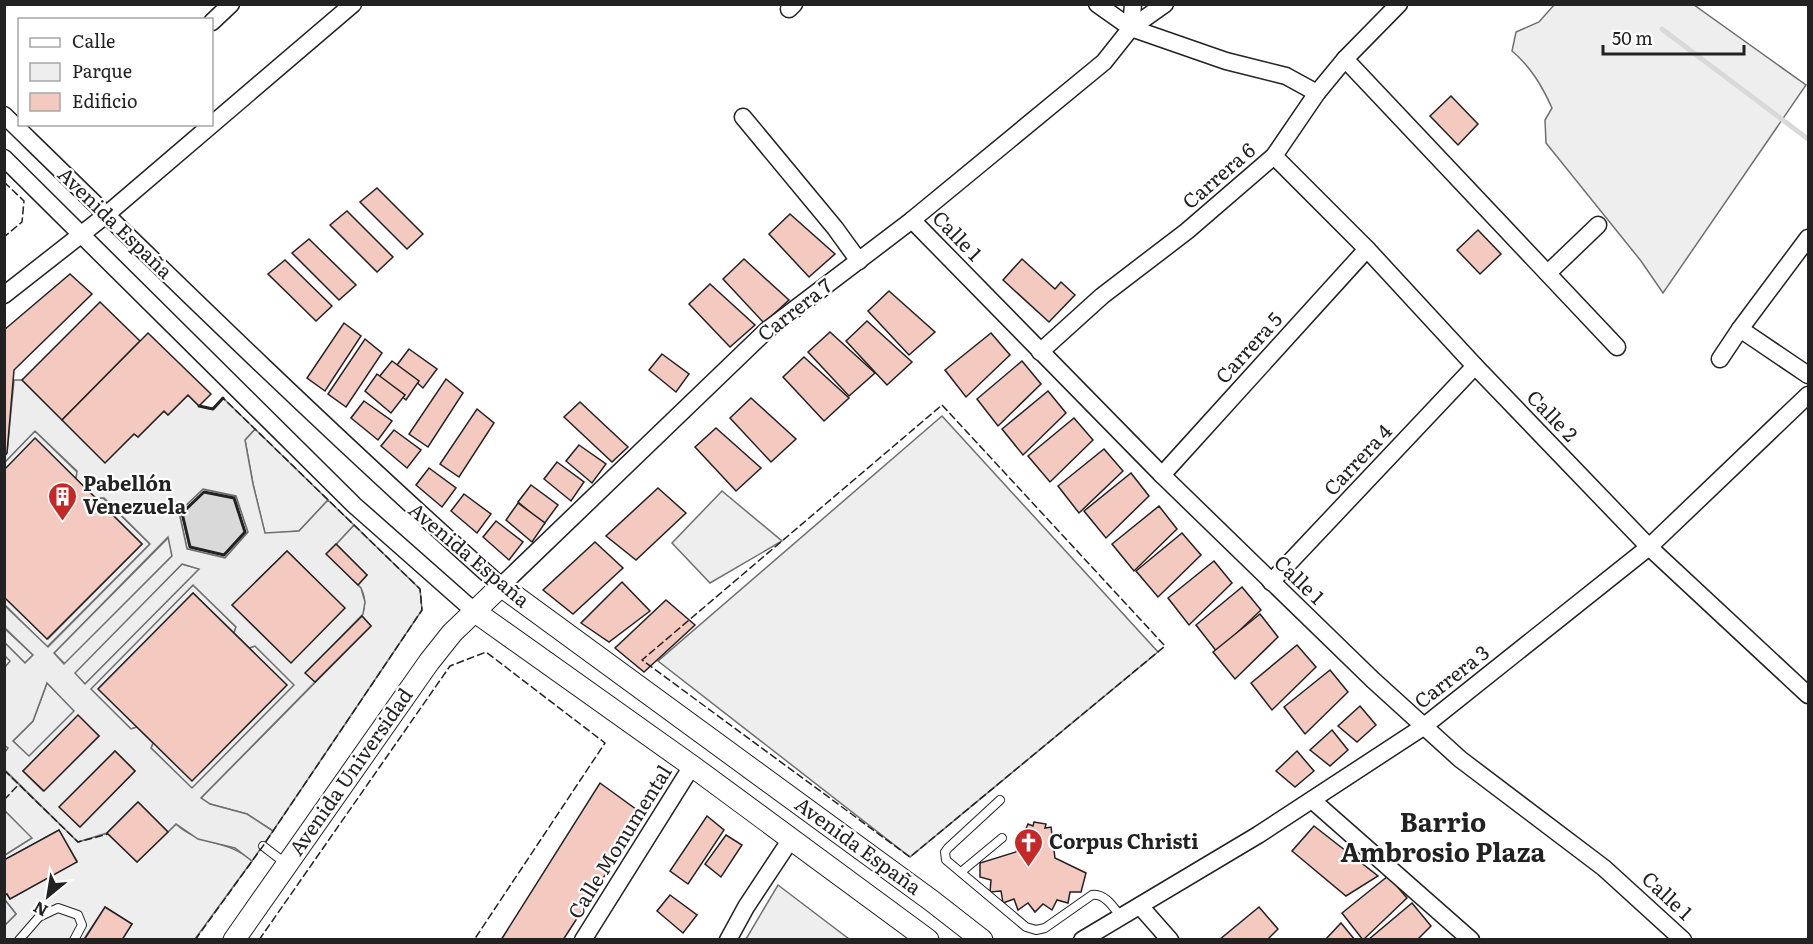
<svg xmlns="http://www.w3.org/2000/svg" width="1813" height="944" font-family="Literata,serif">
	<rect width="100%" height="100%" fill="#fff"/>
	<g fill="#eee" stroke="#6f6f6f" stroke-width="1.5">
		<path d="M 1554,5 L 1694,5 L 1806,85 L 1663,293 L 1641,261 L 1546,143 L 1545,120 L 1552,108 C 1542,86 1531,67 1512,51 L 1516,32 L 1539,22 Z"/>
		<polygon points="942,416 1158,652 910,857 658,661"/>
		<polygon points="255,429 328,500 299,531 265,534 253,484 245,440"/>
		<polygon points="35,431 77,472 76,479 35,439 5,470 5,462"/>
		<polygon points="203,489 236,496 248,532 225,558 187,549 179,512"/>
		<polygon points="722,491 782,541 710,583 672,543"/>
		<polygon points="96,498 103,498 150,544 47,647 5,605 5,598 48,639 142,544"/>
		<path d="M 354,525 L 420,589 L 422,610 L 273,831 L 247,814 L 210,804 L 201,798 L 371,626 L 362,616 C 366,605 366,594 358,585 L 367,575 L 336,544 Z"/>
		<polygon points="169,537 172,556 65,664 54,653"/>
		<polygon points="182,564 200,569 85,684 74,673"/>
		<polygon points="193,585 236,627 234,633 193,593 99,688 137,727 131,729 90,689"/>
		<polygon points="4,628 33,655 25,663 5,643"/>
		<polygon points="255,646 295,685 192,789 151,748 153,743 286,685 249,648"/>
		<polygon points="47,683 75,711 29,757 13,741 33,721"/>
		<path d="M 4,770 L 78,842 L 107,833 L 137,862 L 176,824 C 199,846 228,839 252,861 L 195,939 L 122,939 L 132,924 L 105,907 L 84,939 L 5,939 L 5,925 L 16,914 L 5,900 L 5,895 L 7,894 L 10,899 L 77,861 L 59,830 L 5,860 L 5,855 L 31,838 L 5,811 Z"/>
		<polygon points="778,885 849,939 746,939"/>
	</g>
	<g fill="#ededed" stroke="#6f6f6f" stroke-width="1.5" fill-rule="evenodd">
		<path d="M 14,380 L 22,380 L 105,462 L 134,434 L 138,437 L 164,411 L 168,415 L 188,395 L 199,406 L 212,409 L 223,398 L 255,429 L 245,440 L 253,484 L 265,533 L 299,531 L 328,500 L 354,525 L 327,554 L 361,588 L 365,602 L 363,614 L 306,673 L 315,682 L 201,798 L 210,804 L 247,814 L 273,831 L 252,861 L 235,848 L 198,839 L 176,824 L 168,832 L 138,802 L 107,833 L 78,842 L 5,770 L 5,752 L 8,748 L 4,745 L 5,667 L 10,661 L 5,656 L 5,643 L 25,663 L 33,655 L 5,628 L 4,605 L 48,647 L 150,544 L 104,498 L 96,498 L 76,479 L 77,471 L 35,431 L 5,462 L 5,456 L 7,453 ZM 203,489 L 236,496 L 248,532 L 225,558 L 187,549 L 179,512 ZM 168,537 L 172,556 L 64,664 L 54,653 ZM 287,551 L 344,608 L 233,605 ZM 182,564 L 199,569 L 85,684 L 75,673 ZM 193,585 L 236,627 L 234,633 L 249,648 L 255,646 L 294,685 L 192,788 L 151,748 L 153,743 L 137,727 L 131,729 L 91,689 ZM 47,683 L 74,711 L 29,756 L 13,741 L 33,721 ZM 78,716 L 99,736 L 43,791 L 23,771 ZM 115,751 L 135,771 L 80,827 L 60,807 Z"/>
		<polygon points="5,811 32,838 5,855"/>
		<polygon points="5,900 16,914 5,925 4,925"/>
	</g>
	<polygon fill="#d9d9d9" stroke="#6f6f6f" stroke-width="1.5" points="204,492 234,498 245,532 224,555 190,547 182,513"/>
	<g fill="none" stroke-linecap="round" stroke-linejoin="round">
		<polyline stroke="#d9d9d9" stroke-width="5" points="1662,29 1808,139"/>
	</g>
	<g fill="#f3c9c0" stroke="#222" stroke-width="1.5">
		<polygon points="1451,96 1478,124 1458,145 1430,116"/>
		<polygon points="377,188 423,234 407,249 360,202"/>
		<polygon points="347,211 393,257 377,272 330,225"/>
		<polygon points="790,214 835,254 809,277 769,234"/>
		<polygon points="1478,230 1501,254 1480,274 1457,250"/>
		<polygon points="309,239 356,285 339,300 292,253"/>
		<polygon points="744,259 789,300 764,323 723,279"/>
		<polygon points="1022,259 1055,289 1061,282 1075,295 1049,322 1003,280"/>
		<polygon points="285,260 332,306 316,321 268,274"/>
		<polygon points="70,274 92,294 14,370 7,453 4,456 4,330"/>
		<polygon points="710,284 755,325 730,347 689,304"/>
		<polygon points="889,291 935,332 909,355 868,311"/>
		<polygon points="100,302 140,341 62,420 22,380"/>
		<polygon points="867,321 912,362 887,385 846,341"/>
		<polygon points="344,323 361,336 325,391 307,378"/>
		<polygon points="830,332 875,373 849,396 808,352"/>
		<polygon points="148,333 211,394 199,406 188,395 168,415 164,411 138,437 134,434 105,463 62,420"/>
		<polygon points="991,333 1010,355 966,397 945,370"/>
		<polygon points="365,339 382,353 346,407 328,394"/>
		<polygon points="409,349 437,369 423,388 397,365"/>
		<polygon points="662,354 689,374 676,392 649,370"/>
		<polygon points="804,357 849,398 824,421 783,377"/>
		<polygon points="392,361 419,381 406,400 379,377"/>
		<polygon points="1022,361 1041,384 998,426 977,399"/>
		<polygon points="377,374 405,395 391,413 365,391"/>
		<polygon points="446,379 463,393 428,447 409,434"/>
		<polygon points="1048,391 1066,413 1023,455 1002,429"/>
		<polygon points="751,398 796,439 771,462 730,418"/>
		<polygon points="364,401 392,421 378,440 351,418"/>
		<polygon points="580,402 628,447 612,462 564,417"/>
		<polygon points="477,409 494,423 459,477 440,464"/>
		<polygon points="1074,418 1093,440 1050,482 1028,456"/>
		<polygon points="716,428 761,468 736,491 695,447"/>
		<polygon points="394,430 421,450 407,468 381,446"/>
		<polygon points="35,438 142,544 47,639 4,597 4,470"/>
		<polygon points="579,445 606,464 592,483 566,461"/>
		<polygon points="1104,449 1123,471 1079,513 1058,486"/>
		<polygon points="557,462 584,482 571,501 544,479"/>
		<polygon points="429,468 456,488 442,507 416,485"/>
		<polygon points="1131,473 1149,496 1106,538 1084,511"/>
		<polygon points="531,485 558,505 544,524 518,502"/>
		<polygon points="658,488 686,513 636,560 606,536"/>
		<polygon points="464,494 491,514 477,533 451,511"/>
		<polygon points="518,503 545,523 532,542 506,520"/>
		<polygon points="1159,506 1177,529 1134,571 1112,544"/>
		<polygon points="496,521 523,542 509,560 483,537"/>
		<polygon points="1182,533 1201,555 1158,597 1136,571"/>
		<polygon points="595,542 623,568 573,614 543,590"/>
		<polygon points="336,544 367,575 358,585 326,554"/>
		<polygon points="287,551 345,608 291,663 232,605"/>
		<polygon points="1214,561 1232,583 1189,625 1168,598"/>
		<polygon points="622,582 650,611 609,642 581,623"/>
		<polygon points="1242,587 1261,610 1217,652 1196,625"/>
		<polygon points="193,593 287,685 192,781 98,689"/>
		<polygon points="666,600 695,625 644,672 615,648"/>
		<polygon points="1260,614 1278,637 1235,679 1213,652"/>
		<polygon points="362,616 371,626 315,682 305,673"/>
		<polygon points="1297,645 1316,667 1272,710 1251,683"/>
		<polygon points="1330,670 1348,692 1305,734 1284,707"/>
		<polygon points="1360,706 1376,725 1357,742 1338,726"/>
		<polygon points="78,715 99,736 44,791 23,771"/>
		<polygon points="1332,730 1348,750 1330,766 1310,750"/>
		<polygon points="115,751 135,771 80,827 59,807"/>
		<polygon points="1297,751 1314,771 1295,787 1276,771"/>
		<polygon points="600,783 644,815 563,940 501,940"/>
		<polygon points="138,802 168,832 137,862 107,833"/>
		<polygon points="707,816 724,830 688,884 670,871"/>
		<polygon points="1034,822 1046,824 1045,828 1051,827 1055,858 1086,873 1081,892 1070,892 1068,903 1057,900 1052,910 1043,904 1035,912 1028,903 1018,910 1014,899 1003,903 1001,891 990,892 991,880 980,877 980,863 1016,852 1028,824 1033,826"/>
		<polygon points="1314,826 1378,876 1346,896 1292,851"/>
		<polygon points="59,830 77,862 10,899 7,894 4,895 4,860"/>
		<polygon points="726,835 742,845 721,877 705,864"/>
		<polygon points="1388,876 1407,898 1363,940 1342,913"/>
		<polygon points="670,895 697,915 683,933 657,911"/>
		<polygon points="1412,903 1431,926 1417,940 1368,940"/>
		<polygon points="105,907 132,924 122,940 84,940"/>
		<polygon points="1259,907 1278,929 1267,940 1219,940"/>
		<polygon points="1341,923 1355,940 1325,940"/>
	</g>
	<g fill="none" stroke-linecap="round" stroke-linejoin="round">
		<defs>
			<g id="service">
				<path d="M 1000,800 L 948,848 L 945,852 L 946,860 L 1026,927 L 1036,930 L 1045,928 L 1092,895 C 1105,893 1114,908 1121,917"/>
				<polyline points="263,846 285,863"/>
				<polyline points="961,872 1002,838"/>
				<polyline points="19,940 39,917 58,908 78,915 82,925 74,940"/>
			</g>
			<g id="minor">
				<polyline points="1097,4 1131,28 1226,61 1286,76 1317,93"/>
				<polyline points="789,9 794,4"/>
				<polyline points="212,22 231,4"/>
				<polyline points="1131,28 1133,4"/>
				<polyline points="1345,59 1617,347"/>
				<path d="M 4,115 C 167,274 330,434 501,586 L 766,331 L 912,220 L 1104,62 L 1131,28 L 1165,4"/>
				<polyline points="743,117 835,228 859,261"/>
				<polyline points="1274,156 1367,249 1475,366 1649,547 1808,695"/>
				<polyline points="4,158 354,505 474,611"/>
				<polyline points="912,220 1162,475 1373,680 1460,759 1604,868 1683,940"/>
				<polyline points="1548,273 1598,225"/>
				<polyline points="4,295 106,215 353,4"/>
				<polyline points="1740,329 1808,375"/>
				<polyline points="1040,352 1102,296 1187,231 1274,156 1317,93 1345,59 1399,4"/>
				<polyline points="1720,359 1740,329 1808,238"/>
				<polyline points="1162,475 1367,249"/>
				<polyline points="1271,582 1475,366"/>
				<polyline points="1312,800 1471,940"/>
				<polyline points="1140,906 1170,940"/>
				<polyline points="583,940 692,766"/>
				<polyline points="728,940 746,907 791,839"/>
				<polyline points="1082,940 1258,835 1423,727 1649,547 1808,395"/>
			</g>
			<g id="tertiary">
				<polyline points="474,611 692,766 928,940"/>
				<polyline points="234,940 429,662 452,633 501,586 932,901 982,940"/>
			</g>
		</defs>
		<use href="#service" stroke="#222" stroke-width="10"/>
		<use href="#minor" stroke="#222" stroke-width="19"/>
		<use href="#tertiary" stroke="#222" stroke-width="23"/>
		<use href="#service" stroke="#fff" stroke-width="8"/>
		<use href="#minor" stroke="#fff" stroke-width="16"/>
		<use href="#tertiary" stroke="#fff" stroke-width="21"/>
		<g stroke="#222" stroke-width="1.5" stroke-dasharray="8 3" stroke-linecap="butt">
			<polyline points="4,182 24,201 22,222 4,237"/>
			<polygon points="942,405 1165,646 910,857 642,660"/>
			<polyline points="4,770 78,842 108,834"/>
			<polyline points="4,800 19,784"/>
			<polyline points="195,940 263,846 422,610 420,589 223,398"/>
			<polyline points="259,940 450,666 486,652 605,743 474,940"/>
		</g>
		<g stroke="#222" stroke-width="3">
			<polyline points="199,406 213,409 223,398"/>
			<polygon points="204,492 234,498 245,532 224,555 190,547 182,513"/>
		</g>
	</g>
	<defs>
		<symbol id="building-pin" viewBox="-11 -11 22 30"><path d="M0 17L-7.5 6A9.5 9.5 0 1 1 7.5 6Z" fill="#c62828" stroke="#fff"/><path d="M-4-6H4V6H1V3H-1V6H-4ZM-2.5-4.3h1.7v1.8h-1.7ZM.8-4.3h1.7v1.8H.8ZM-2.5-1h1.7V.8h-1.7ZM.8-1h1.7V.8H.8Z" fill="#fff"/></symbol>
		<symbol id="church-pin" viewBox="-11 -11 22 30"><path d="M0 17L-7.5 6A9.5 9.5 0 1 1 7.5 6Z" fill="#c62828" stroke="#fff"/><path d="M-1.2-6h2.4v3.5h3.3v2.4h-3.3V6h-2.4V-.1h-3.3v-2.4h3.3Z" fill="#fff"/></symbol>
	</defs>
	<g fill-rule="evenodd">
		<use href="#building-pin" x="46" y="480" width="33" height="45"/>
		<use href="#church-pin" x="1012" y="826" width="33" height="45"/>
	</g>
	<g text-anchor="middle" stroke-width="4.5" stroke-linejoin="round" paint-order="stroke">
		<g font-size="20" fill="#222" stroke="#fff">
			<text transform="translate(1219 176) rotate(-41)" y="7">Carrera 6</text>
			<text transform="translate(115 223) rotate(44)" y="7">Avenida España</text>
			<text transform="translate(957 236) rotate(46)" y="7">Calle 1</text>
			<text transform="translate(795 310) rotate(-38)" y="7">Carrera 7</text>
			<text transform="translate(1249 348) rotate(-48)" y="7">Carrera 5</text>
			<text transform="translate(1552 416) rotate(46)" y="7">Calle 2</text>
			<text transform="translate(1358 460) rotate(-47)" y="7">Carrera 4</text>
			<text transform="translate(469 555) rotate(40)" y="7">Avenida España</text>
			<text transform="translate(1299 580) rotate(44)" y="7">Calle 1</text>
			<text transform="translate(1452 677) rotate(-38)" y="7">Carrera 3</text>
			<text transform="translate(351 772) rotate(-55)" y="7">Avenida Universidad</text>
			<text transform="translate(620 842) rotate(-58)" y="7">Calle Monumental</text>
			<text transform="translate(858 846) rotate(36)" y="7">Avenida España</text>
			<text transform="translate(1667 896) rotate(43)" y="7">Calle 1</text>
		</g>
		<g font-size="20" font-weight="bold" fill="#222" stroke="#fff" text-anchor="start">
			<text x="83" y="491">Pabellón<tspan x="83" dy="23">Venezuela</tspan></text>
			<text x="1049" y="849">Corpus Christi</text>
		</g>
		<g font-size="26" font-weight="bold" fill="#222" stroke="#fff">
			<text x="1443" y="832">Barrio<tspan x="1443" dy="30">Ambrosio Plaza</tspan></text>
		</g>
	</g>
	<rect width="1813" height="944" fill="none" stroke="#222222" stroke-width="12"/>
	<rect x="18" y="18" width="195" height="108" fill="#ffffff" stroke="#a7a7a7" stroke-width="1.5"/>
	<rect x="30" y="38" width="30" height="9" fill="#ffffff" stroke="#a7a7a7" stroke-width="1.5"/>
	<text x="72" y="48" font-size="18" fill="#222222">Calle</text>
	<rect x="30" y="63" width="30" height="18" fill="#eeeeee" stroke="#a7a7a7" stroke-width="1.5"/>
	<text x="72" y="78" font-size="18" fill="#222222">Parque</text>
	<rect x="30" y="93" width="30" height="18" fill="#f3c9c0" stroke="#a7a7a7" stroke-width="1.5"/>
	<text x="72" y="108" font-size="18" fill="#222222">Edificio</text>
	<g transform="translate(48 896) rotate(210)" stroke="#ffffff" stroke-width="4.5" paint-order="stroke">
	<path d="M0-4.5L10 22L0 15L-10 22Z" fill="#222222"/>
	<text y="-9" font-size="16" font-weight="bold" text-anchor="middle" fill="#222222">N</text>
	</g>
	<path d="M1603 45v9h141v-9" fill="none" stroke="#222222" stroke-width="3"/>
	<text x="1612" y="45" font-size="18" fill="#222222" stroke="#ffffff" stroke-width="4.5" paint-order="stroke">50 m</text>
</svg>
